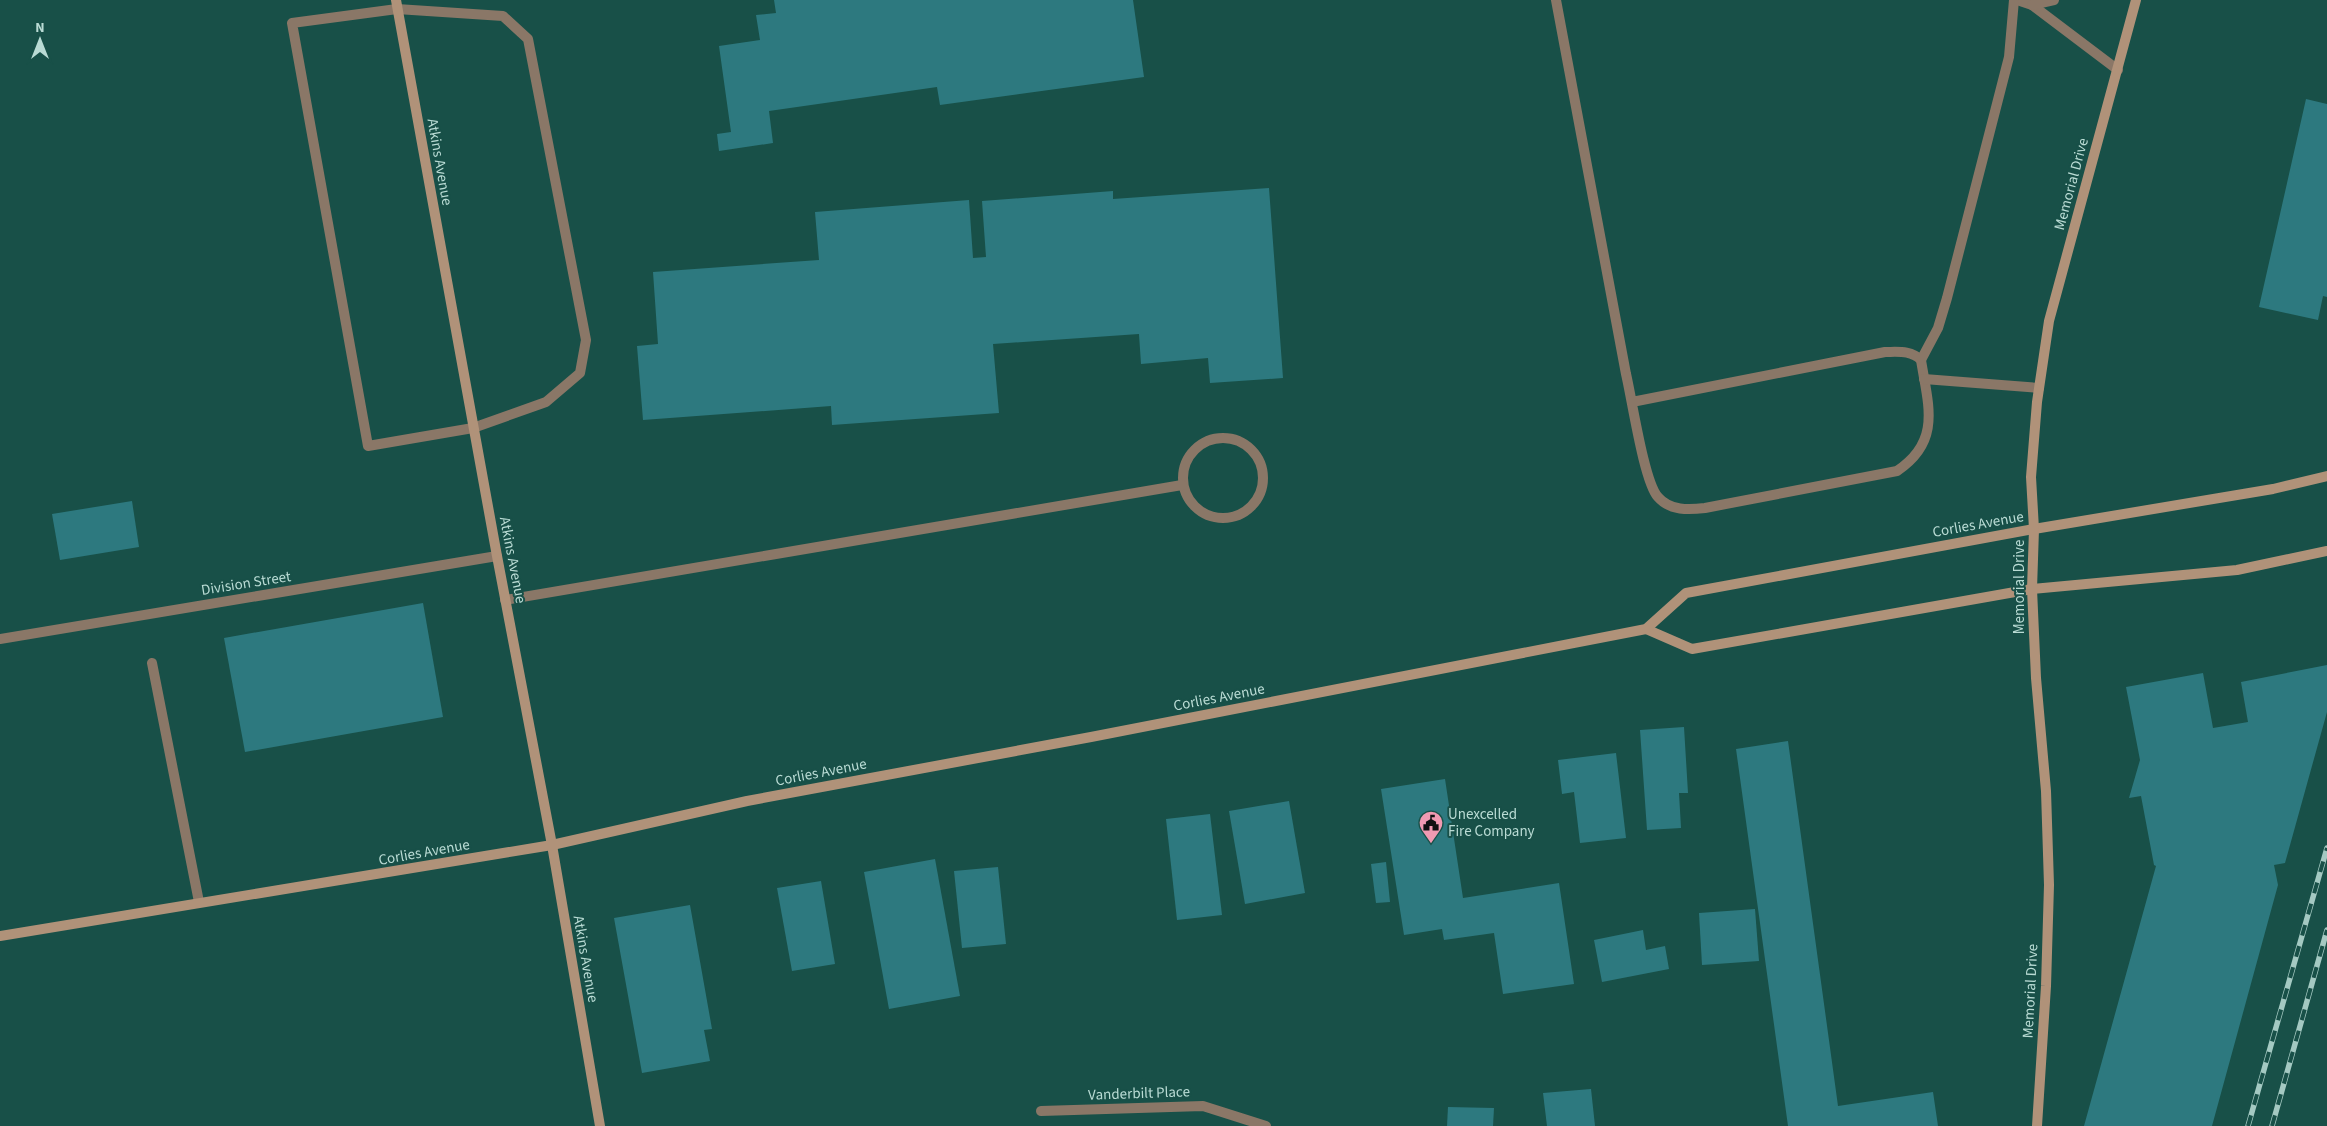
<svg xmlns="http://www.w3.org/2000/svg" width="2327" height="1126" font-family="'Source Sans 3',sans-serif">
	<rect width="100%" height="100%" fill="#185048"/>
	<g fill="#2d797f">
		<polygon points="774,0 1133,0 1144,77 940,105 937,87 769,111 773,143 719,151 717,134 731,132 719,46 760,40 756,15 776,13"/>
		<polygon points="2306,99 2327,104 2327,297 2323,296 2318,320 2259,307"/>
		<polygon points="1269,188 1283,378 1210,383 1208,358 1141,364 1139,334 993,344 999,413 832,425 831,406 643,420 637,346 658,344 653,272 819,260 815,212 969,200 973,258 986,257 982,201 1113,191 1113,199"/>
		<polygon points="132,501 139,547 60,560 52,514"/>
		<polygon points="423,603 443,717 245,752 224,638"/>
		<polygon points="2327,665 2327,712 2285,863 2274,865 2278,885 2212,1126 2084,1126 2156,866 2154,865 2141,796 2129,798 2140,760 2126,687 2203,673 2213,728 2248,722 2241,682"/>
		<polygon points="1684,727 1688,793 1679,793 1681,828 1647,830 1640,730"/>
		<polygon points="1788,741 1838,1106 1933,1092 1938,1126 1788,1126 1736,749"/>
		<polygon points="1616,753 1626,838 1580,843 1574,792 1562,794 1558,760"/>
		<polygon points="1445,779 1463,898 1559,883 1574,984 1503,994 1494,933 1444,940 1442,929 1404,935 1381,789"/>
		<polygon points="1289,801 1305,893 1245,904 1229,811"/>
		<polygon points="1210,814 1222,915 1177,920 1166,819"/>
		<polygon points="935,859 960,996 889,1009 864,872"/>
		<polygon points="1386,862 1390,902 1376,903 1371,864"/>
		<polygon points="998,867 1006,944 962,948 954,871"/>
		<polygon points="821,881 835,964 792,971 777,888"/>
		<polygon points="690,905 712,1029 704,1030 710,1061 642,1073 614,918"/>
		<polygon points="1755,909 1759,961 1702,965 1699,913"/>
		<polygon points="1643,930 1646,950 1665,946 1669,969 1602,982 1594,940"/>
		<polygon points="1591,1089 1595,1126 1547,1126 1543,1093"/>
		<polygon points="1448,1107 1494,1108 1493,1126 1447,1126"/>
	</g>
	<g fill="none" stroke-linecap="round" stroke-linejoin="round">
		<g stroke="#8a7767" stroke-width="10">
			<path d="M 1556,0 L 1626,374 C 1632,399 1644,482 1658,497 C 1670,511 1689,510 1705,508 L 1897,471 C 1942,441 1928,405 1921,360 C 1911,350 1898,352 1885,352 L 1632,402"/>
			<polyline points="2017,0 2032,5 2118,70"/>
			<polyline points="2032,5 2054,0"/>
			<polygon points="397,9 503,16 528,39 586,340 580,373 546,402 473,428 368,446 292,23"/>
			<polyline points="1921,360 1938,328 1947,298 2009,57 2014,0"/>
			<polyline points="1924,379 2039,388"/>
			<circle cx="1223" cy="478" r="40"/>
			<polyline points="505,600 1182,485"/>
			<polyline points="152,663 199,902"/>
		</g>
		<g stroke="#8a7767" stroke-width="10">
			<polyline points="0,639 497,556"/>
			<polyline points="1041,1111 1203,1106 1266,1126"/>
		</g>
		<g stroke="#b09279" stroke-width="10">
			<polyline points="396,0 497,556 552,845 600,1126"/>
			<polyline points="1646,629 1692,649 2032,589 2237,570 2327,551"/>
			<polyline points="0,936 552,845 747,801 1091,737 1646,629 1686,593 2034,529 2273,489 2327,476"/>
			<polyline points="2037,1126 2046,986 2049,885 2046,791 2036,678 2032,589 2034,529 2031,477 2037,402 2049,321 2136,0"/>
		</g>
		<defs>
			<g id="rail">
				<polyline points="2248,1126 2327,848"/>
				<polyline points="2272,1126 2327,930"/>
			</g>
		</defs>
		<use href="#rail" stroke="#a4c9c2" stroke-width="5.5"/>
		<use href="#rail" stroke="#185048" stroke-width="4" stroke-dasharray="11" stroke-linecap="butt"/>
	</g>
	<defs>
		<symbol id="civic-pin" viewBox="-11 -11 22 30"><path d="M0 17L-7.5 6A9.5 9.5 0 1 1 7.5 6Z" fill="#f19ab2" stroke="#185048"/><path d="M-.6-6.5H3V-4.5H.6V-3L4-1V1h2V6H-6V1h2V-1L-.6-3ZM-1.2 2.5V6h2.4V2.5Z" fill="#111"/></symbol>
	</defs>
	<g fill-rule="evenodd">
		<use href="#civic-pin" x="1417" y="809" width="28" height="38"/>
	</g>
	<g text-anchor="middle" stroke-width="4" stroke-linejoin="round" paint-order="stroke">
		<g font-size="15" fill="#b9dbd4" stroke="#185048">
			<text transform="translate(440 162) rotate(80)" y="5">Atkins Avenue</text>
			<text transform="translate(2071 184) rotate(-75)" y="5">Memorial Drive</text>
			<text transform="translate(1978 524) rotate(-10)" y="5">Corlies Avenue</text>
			<text transform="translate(513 560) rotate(79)" y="5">Atkins Avenue</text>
			<text transform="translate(246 583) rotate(-9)" y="5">Division Street</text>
			<text transform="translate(2019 587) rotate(-90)" y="5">Memorial Drive</text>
			<text transform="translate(1219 697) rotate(-11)" y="5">Corlies Avenue</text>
			<text transform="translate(821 772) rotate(-11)" y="5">Corlies Avenue</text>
			<text transform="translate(424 852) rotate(-10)" y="5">Corlies Avenue</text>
			<text transform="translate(586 959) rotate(80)" y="5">Atkins Avenue</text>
			<text transform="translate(2030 991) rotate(-87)" y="5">Memorial Drive</text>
			<text transform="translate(1139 1093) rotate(-2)" y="5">Vanderbilt Place</text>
		</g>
		<g font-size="15" fill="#b9dbd4" stroke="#185048" text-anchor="start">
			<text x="1448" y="819">Unexcelled<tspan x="1448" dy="17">Fire Company</tspan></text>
		</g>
	</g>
	<g transform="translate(40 40)" stroke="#185048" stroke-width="4" paint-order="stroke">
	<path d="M0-4L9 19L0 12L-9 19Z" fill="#b9dbd4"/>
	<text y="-8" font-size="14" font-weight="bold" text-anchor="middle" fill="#b9dbd4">N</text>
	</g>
</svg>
